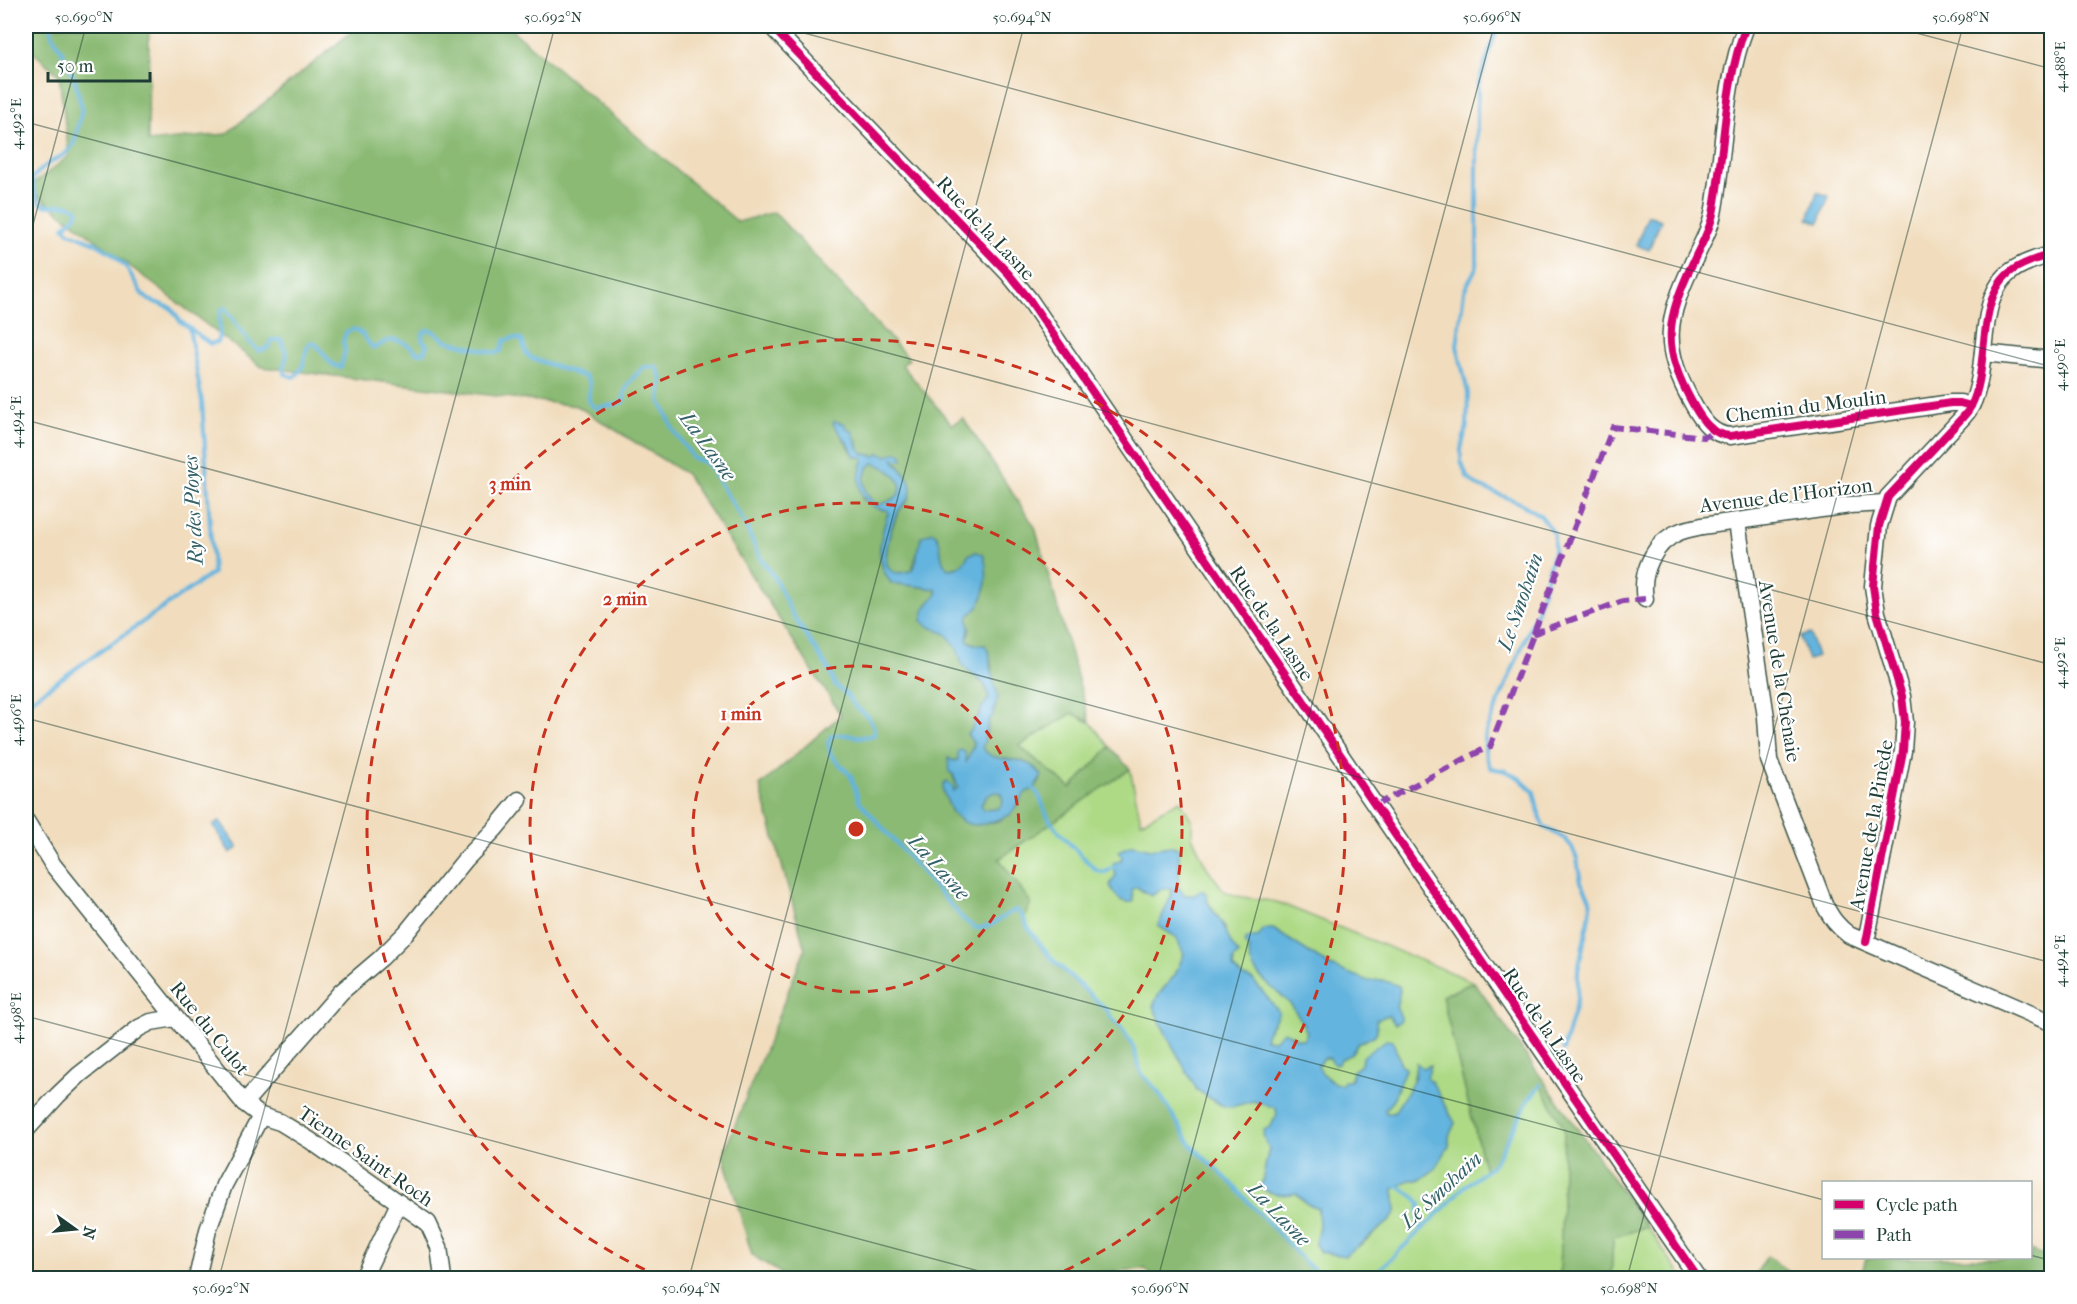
<svg xmlns="http://www.w3.org/2000/svg" width="2077" height="1304" font-family="'IM FELL French Canon',serif">
	<rect width="100%" height="100%" fill="#fff"/>
	<filter id="ink" filterUnits="userSpaceOnUse"><feTurbulence type="fractalNoise" baseFrequency=".0167" numOctaves="2"/><feDisplacementMap in="SourceGraphic" scale="12" xChannelSelector="R" yChannelSelector="G"/><feConvolveMatrix kernelMatrix="1 2 1 2 8 2 1 2 1" color-interpolation-filters="sRGB"/></filter>
	<filter id="wash" filterUnits="userSpaceOnUse"><feTurbulence type="fractalNoise" baseFrequency=".008" numOctaves="4" result="noise"/><feDisplacementMap in="SourceGraphic" scale="24" xChannelSelector="R" yChannelSelector="G"/><feGaussianBlur stdDeviation="1.35" result="paint"/><feColorMatrix in="noise" values="0 0 0 0 0 0 0 0 0 0 0 0 0 0 0 0 0 1.4 0 .05"/><feComposite in="paint" operator="in"/></filter>
	<g filter="url(#wash)">
		<rect width="100%" height="100%" fill="#f1ddbe"/>
		<g fill="#aeda86" stroke="#668c5d" stroke-width="1.5" fill-rule="evenodd">
			<polygon points="1072,713 1090,722 1110,747 1071,788 1019,746"/>
			<path d="M 1130,769 L 1141,822 L 1180,800 L 1192,821 L 1192,836 L 1206,866 L 1224,891 L 1236,896 L 1277,902 L 1474,982 L 1442,996 L 1485,1171 L 1494,1164 L 1529,1099 L 1541,1085 L 1564,1128 L 1560,1278 L 1325,1278 L 1306,1263 L 1229,1181 L 1192,1146 L 1157,1090 L 1141,1073 L 1133,1046 L 1122,1028 L 1112,1019 L 1109,1012 L 1052,959 L 1028,928 L 999,859 ZM 1132,845 L 1151,849 L 1171,846 L 1179,848 L 1179,880 L 1177,886 L 1185,895 L 1195,895 L 1207,901 L 1225,927 L 1228,942 L 1239,954 L 1234,959 L 1233,968 L 1242,976 L 1253,980 L 1275,1021 L 1267,1029 L 1265,1039 L 1274,1040 L 1284,1031 L 1298,1039 L 1305,1039 L 1307,1032 L 1291,1004 L 1259,976 L 1250,949 L 1273,929 L 1330,966 L 1368,981 L 1382,980 L 1400,991 L 1396,1007 L 1401,1017 L 1388,1015 L 1376,1020 L 1377,1031 L 1375,1035 L 1358,1044 L 1350,1055 L 1340,1059 L 1323,1058 L 1318,1065 C 1323,1080 1350,1097 1353,1071 L 1361,1065 L 1398,1053 L 1401,1065 L 1406,1068 C 1398,1080 1397,1099 1385,1109 L 1386,1113 L 1394,1113 C 1406,1099 1415,1082 1416,1063 L 1423,1068 L 1431,1065 L 1426,1078 L 1432,1082 L 1455,1123 L 1449,1136 L 1449,1146 L 1435,1169 L 1420,1180 L 1410,1180 L 1394,1189 L 1396,1212 L 1391,1220 L 1358,1247 L 1320,1252 L 1315,1244 L 1319,1226 L 1318,1208 L 1307,1204 L 1296,1193 C 1286,1196 1269,1195 1261,1188 L 1269,1148 L 1270,1127 L 1277,1115 L 1276,1108 L 1253,1101 L 1231,1107 L 1221,1105 L 1197,1090 L 1167,1036 L 1153,1006 L 1159,994 L 1175,975 L 1184,954 L 1176,937 L 1158,926 L 1171,896 L 1172,889 L 1166,888 L 1143,892 L 1137,887 L 1132,889 L 1133,901 L 1121,901 L 1110,885 L 1116,876 L 1113,863 L 1121,861 L 1122,856 L 1119,851 Z"/>
			<polygon points="1647,1227 1683,1278 1611,1278 1613,1237"/>
		</g>
		<g fill="#8aba73" stroke="#547c54" stroke-width="1.5" fill-rule="evenodd">
			<path d="M 26,26 L 149,26 L 148,142 L 226,134 L 359,26 L 507,26 L 738,222 L 774,212 L 909,359 L 902,365 L 952,425 L 963,418 L 1035,527 L 1090,722 L 1072,713 L 1019,746 L 1071,788 L 1110,747 L 1130,769 L 999,859 L 1031,903 L 1024,918 C 1036,953 1081,987 1109,1012 L 1112,1019 L 1122,1028 L 1133,1046 L 1141,1073 L 1157,1090 L 1192,1146 L 1229,1181 L 1306,1263 L 1325,1278 L 1155,1278 L 1145,1269 L 1020,1278 L 788,1278 L 752,1255 L 723,1155 L 805,949 L 760,786 L 841,715 L 686,474 L 577,406 L 262,367 L 28,188 L 69,156 L 59,75 L 26,46 ZM 836,426 L 857,441 L 859,451 C 875,461 890,450 903,470 C 907,476 911,484 910,491 C 910,503 901,506 897,515 C 893,525 878,564 892,572 C 898,575 905,572 911,571 C 915,560 920,549 921,537 L 937,536 C 943,547 938,560 948,569 C 959,568 964,565 968,555 L 976,552 L 968,620 L 970,628 L 967,640 L 979,646 L 985,645 C 996,664 992,698 989,720 C 988,728 985,735 984,743 L 982,746 C 989,762 1008,758 1023,761 L 1041,780 L 1034,789 L 1026,792 L 1002,820 L 986,824 L 973,825 L 963,822 L 952,812 L 943,791 L 954,791 L 959,789 L 954,780 L 948,759 L 954,761 L 965,756 L 966,763 L 974,744 L 969,736 C 974,724 981,708 989,698 L 985,685 L 963,666 C 960,652 953,636 939,629 C 934,627 928,628 926,623 C 924,619 925,612 925,608 L 937,594 L 936,589 L 891,583 C 874,561 880,537 888,513 L 887,509 L 862,499 L 861,467 L 864,459 L 863,457 L 855,457 Z"/>
			<path d="M 872,463 C 885,465 911,482 896,497 C 892,501 884,503 878,505 C 862,496 860,475 872,463 Z"/>
			<path d="M 996,792 L 1002,793 L 1003,803 L 998,809 L 983,810 L 981,805 C 984,797 988,794 996,792 Z"/>
			<polygon points="1474,982 1647,1227 1613,1237 1611,1278 1560,1278 1564,1128 1541,1086 1529,1099 1494,1164 1485,1171 1442,996"/>
			<polygon points="2031,1250 2051,1258 2051,1278 1860,1278 1866,1258 2030,1258"/>
			<polygon points="1767,1256 1797,1278 1753,1278"/>
		</g>
		<g fill="#63b4de" stroke="#417889" stroke-width="1.5" fill-rule="evenodd">
			<polygon points="1817,192 1829,196 1819,223 1808,219"/>
			<polygon points="1648,215 1661,220 1649,250 1636,245"/>
			<path d="M 834,421 L 845,424 L 847,429 L 852,431 C 860,447 855,454 876,456 L 879,453 L 887,456 L 897,452 L 902,454 L 903,459 L 901,460 L 893,459 C 900,469 911,476 911,490 C 910,502 901,505 897,514 C 892,524 879,564 892,571 C 898,575 905,572 911,571 L 916,563 L 918,546 L 920,545 L 921,537 L 932,532 C 946,541 936,558 948,569 C 959,569 964,565 968,555 L 976,552 L 983,554 C 989,571 987,590 979,606 C 976,610 971,612 969,616 C 967,622 969,620 969,626 C 970,631 967,634 967,640 C 972,644 978,646 985,645 L 990,655 L 990,667 L 998,696 L 993,716 L 989,719 L 984,743 L 982,746 C 992,769 1025,749 1042,776 L 1034,789 L 1026,792 L 1010,815 L 986,824 L 973,825 L 963,822 L 952,812 L 943,791 L 943,784 L 947,781 L 954,787 L 953,791 L 958,788 L 953,774 L 949,772 L 948,758 L 954,761 L 958,760 L 958,751 L 961,750 L 965,752 L 966,763 L 974,744 L 967,734 L 971,731 L 975,719 L 980,716 L 981,709 L 989,698 L 985,685 L 963,666 L 956,646 L 946,634 L 928,626 L 922,621 L 925,608 L 937,594 L 936,589 L 891,583 C 874,561 880,537 888,513 L 887,510 C 859,509 854,483 864,459 L 863,457 L 855,457 L 849,445 L 833,424 ZM 873,463 C 885,465 911,482 896,497 C 892,501 884,503 878,505 C 862,496 859,475 873,463 ZM 996,792 L 1002,793 L 1003,803 L 998,809 L 983,810 L 981,805 C 984,797 988,794 996,792 Z"/>
			<polygon points="1810,634 1817,657 1808,660 1800,637"/>
			<polygon points="220,821 238,848 230,853 213,825"/>
			<path d="M 1132,845 L 1151,849 L 1171,846 L 1179,848 L 1179,880 L 1177,886 L 1185,895 L 1195,895 L 1201,890 L 1206,893 C 1207,908 1219,916 1225,928 C 1230,941 1230,943 1239,954 L 1234,959 L 1233,968 L 1242,976 L 1253,980 L 1279,1012 C 1275,1022 1267,1028 1265,1039 L 1274,1040 L 1284,1031 L 1298,1039 L 1304,1039 L 1307,1032 C 1302,1023 1297,1012 1290,1004 C 1275,987 1247,975 1249,949 L 1245,944 L 1246,940 L 1251,937 L 1258,937 L 1264,929 L 1273,929 L 1330,966 L 1368,981 L 1382,980 L 1399,986 L 1400,991 L 1396,1007 L 1401,1017 L 1401,1020 L 1395,1024 L 1388,1015 L 1376,1020 L 1377,1031 L 1375,1035 L 1358,1044 L 1350,1055 L 1340,1059 L 1338,1064 L 1334,1065 L 1330,1058 L 1323,1058 L 1318,1065 C 1321,1075 1331,1084 1342,1085 L 1344,1081 L 1350,1081 L 1352,1078 L 1353,1071 L 1361,1065 L 1362,1057 L 1386,1040 L 1393,1041 L 1401,1065 L 1406,1068 C 1399,1080 1397,1099 1385,1109 L 1386,1113 L 1394,1113 L 1410,1087 L 1415,1076 L 1416,1063 L 1423,1068 L 1431,1065 L 1427,1078 L 1432,1082 L 1455,1123 L 1449,1136 L 1449,1146 L 1435,1169 L 1420,1180 L 1410,1180 L 1394,1189 L 1396,1212 L 1391,1220 L 1345,1256 L 1320,1252 L 1315,1244 L 1319,1226 L 1318,1208 L 1307,1204 L 1296,1193 C 1286,1196 1269,1195 1261,1187 L 1269,1148 L 1263,1136 L 1264,1130 L 1270,1127 L 1277,1115 L 1276,1108 L 1253,1101 L 1231,1107 L 1221,1105 L 1197,1090 L 1167,1036 L 1153,1006 L 1159,994 L 1175,975 L 1184,954 L 1176,937 L 1158,926 L 1171,896 L 1172,889 L 1162,889 L 1151,896 L 1137,887 L 1132,889 L 1133,902 C 1121,904 1114,895 1110,885 L 1116,875 L 1113,863 L 1121,861 L 1122,856 L 1118,851 Z"/>
		</g>
		<g fill="none" stroke-linecap="round" stroke-linejoin="round">
			<g stroke="#63b4de" stroke-width="4">
				<path d="M 51,26 L 52,35 L 62,51 L 75,80 L 82,109 L 74,144 L 65,154 L 49,163 L 32,178 C 39,227 57,193 78,210 L 76,216 L 64,227 L 69,232 L 93,242 L 112,253 L 127,268 L 142,294 L 149,300 L 171,308 L 180,321 L 210,344 L 217,342 C 222,332 218,321 221,310 L 225,308 L 249,342 L 259,351 L 268,348 L 271,340 L 281,340 L 287,355 L 283,368 L 285,374 L 293,377 C 308,370 301,353 311,342 C 325,347 326,367 341,367 L 345,351 L 343,342 L 346,332 L 354,329 L 361,333 L 373,348 C 380,347 381,343 387,341 C 398,338 410,344 416,352 L 423,353 L 427,345 L 422,340 L 423,333 L 427,330 L 433,331 L 447,341 L 496,353 L 501,351 L 504,341 L 514,338 L 522,340 L 526,353 L 531,358 L 586,377 L 590,384 C 589,394 585,403 596,408 C 605,405 616,407 624,401 C 623,385 634,377 644,367 L 657,367 L 662,380 L 660,400 L 674,431 L 693,458 L 707,463 L 744,522 L 758,554 L 776,580 L 792,614 L 829,670 L 835,685 L 847,695 L 854,705 L 869,718 L 874,727 L 874,735 C 859,741 846,731 831,736 L 828,743 L 831,755 L 851,776 L 859,801 L 963,919 L 975,928 C 998,928 999,915 1017,910 L 1024,918 L 1028,928 L 1052,959 L 1109,1012 L 1112,1019 L 1122,1028 L 1133,1046 L 1141,1073 L 1157,1090 L 1192,1146 L 1229,1181 L 1306,1263 L 1325,1278"/>
				<path d="M 1498,26 L 1478,85 L 1477,111 L 1477,266 L 1464,291 L 1457,346 L 1468,393 L 1467,425 L 1461,449 L 1461,461 L 1467,477 L 1476,485 L 1520,503 L 1541,516 L 1554,534 L 1554,550 L 1537,611 L 1486,732 C 1484,746 1484,755 1491,768 L 1506,771 L 1519,778 L 1534,792 L 1540,818 L 1544,827 L 1565,839 L 1572,847 L 1577,859 L 1581,882 L 1590,899 L 1591,908 L 1578,970 L 1577,1000 L 1563,1050"/>
				<polyline points="26,703 213,573 202,402 189,328"/>
				<path d="M 1034,789 C 1043,797 1043,812 1051,822 C 1064,839 1081,855 1096,870 L 1104,873 L 1114,867"/>
				<polyline points="1398,1186 1413,1196 1420,1203 1418,1223 1423,1229"/>
				<polyline points="1371,1278 1449,1203 1459,1191 1494,1164 1529,1099 1541,1085"/>
			</g>
		</g>
	</g>
	<g filter="url(#ink)">
		<g fill="none" stroke-linecap="round" stroke-linejoin="round">
			<defs>
				<g id="minor">
					<polyline points="771,26 1008,273 1029,299 1698,1278"/>
					<path d="M 1746,26 C 1723,85 1725,151 1713,214 C 1710,230 1701,245 1694,260 C 1666,320 1660,346 1694,406 C 1702,420 1712,435 1730,436 L 1951,403 L 1960,403 L 1971,406"/>
					<polyline points="1983,353 2052,360"/>
					<path d="M 1737,522 L 1766,717 L 1769,760 L 1825,906 C 1832,919 1837,926 1849,935 L 2052,1023"/>
					<path d="M 1645,599 C 1640,573 1654,542 1679,532 C 1686,529 1694,528 1702,526 L 1850,505 L 1885,503"/>
					<polyline points="26,821 53,865 244,1103 261,1116 280,1122 311,1141 428,1223 439,1247 443,1278"/>
					<path d="M 1866,942 L 1903,751 L 1905,722 L 1902,696 L 1877,613 L 1873,586 L 1879,526 L 1888,497 L 1963,417 C 1966,414 1969,410 1971,406 C 1991,368 1974,296 2013,270 C 2024,262 2039,258 2052,254"/>
					<polyline points="244,1103 341,992 381,958 406,933 465,860 495,829 519,800"/>
					<polyline points="26,1130 58,1095 79,1075 139,1028 151,1022 175,1018"/>
					<polyline points="197,1278 208,1230 224,1185 261,1116"/>
					<polyline points="363,1278 399,1203"/>
				</g>
			</defs>
			<use href="#minor" stroke="#3e5549" stroke-width="19"/>
			<use href="#minor" stroke="#fff" stroke-width="16"/>
			<g stroke="#8e44ad" stroke-width="6" stroke-dasharray="12 6" stroke-linecap="butt">
				<polyline points="1532,634 1623,601 1645,599"/>
				<polyline points="1488,748 1490,747 1613,427 1704,437 1715,432"/>
				<polyline points="1376,805 1482,750"/>
			</g>
			<defs>
				<g id="cycleway">
					<polyline points="771,26 1008,273 1029,299 1698,1278"/>
					<path d="M 1746,26 C 1723,85 1725,151 1713,214 C 1710,230 1701,245 1694,260 C 1666,320 1660,346 1694,406 C 1702,420 1712,435 1730,436 L 1951,403 L 1960,403 L 1971,406"/>
					<path d="M 1866,942 L 1903,751 L 1905,722 L 1902,696 L 1877,613 L 1873,586 L 1879,526 L 1888,497 L 1963,417 C 1966,414 1969,410 1971,406 C 1991,368 1974,296 2013,270 C 2024,262 2039,258 2052,254"/>
				</g>
			</defs>
			<use href="#cycleway" stroke="#fff" stroke-width="11"/>
			<use href="#cycleway" stroke="#d6006c" stroke-width="8"/>
		</g>
	</g>
	<path fill="none" stroke="#1f3d34" stroke-width="1.5" stroke-opacity="0.45" d="M 778,26 L 2052,367M 1890,26 L 2052,69M 26,122 L 2052,665M 26,251 L 86,26M 26,420 L 2052,963M 26,718 L 1824,1200M 26,1016 L 1005,1278M 2030,1255 L 2052,1261M 219,1278 L 555,26M 689,1278 L 1024,26M 1158,1278 L 1494,26M 1627,1278 L 1963,26"/>
	<g fill="none" stroke="#c8321e" stroke-width="3" stroke-dasharray="10 8">
		<circle cx="856" cy="829" r="163"/>
		<circle cx="856" cy="829" r="326"/>
		<path d="M661 1277A489 489 0 1 1 1051 1277"/>
	</g>
	<g text-anchor="middle" stroke-width="4.5" stroke-linejoin="round" paint-order="stroke">
		<g font-size="20" fill="#1f3d34" stroke="#fff">
			<text transform="translate(986 228) rotate(47)" y="7">Rue de la Lasne</text>
			<text transform="translate(1806 406) rotate(-7)" y="7">Chemin du Moulin</text>
			<text transform="translate(1786 495) rotate(-7)" y="7">Avenue de l'Horizon</text>
			<text transform="translate(1272 623) rotate(56)" y="7">Rue de la Lasne</text>
			<text transform="translate(1780 671) rotate(81)" y="7">Avenue de la Chênaie</text>
			<text transform="translate(1871 825) rotate(-80)" y="7">Avenue de la Pinède</text>
			<text transform="translate(1545 1025) rotate(56)" y="7">Rue de la Lasne</text>
			<text transform="translate(210 1028) rotate(51)" y="7">Rue du Culot</text>
			<text transform="translate(366 1156) rotate(35)" y="7">Tienne Saint-Roch</text>
		</g>
		<g font-size="21" font-style="italic" fill="#336167" stroke="#fff">
			<text transform="translate(708 446) rotate(54)" y="7">La Lasne</text>
			<text transform="translate(193 510) rotate(-93)" y="7">Ry des Ployes</text>
			<text transform="translate(1520 602) rotate(-71)" y="7">Le Smohain</text>
			<text transform="translate(939 867) rotate(48)" y="7">La Lasne</text>
			<text transform="translate(1441 1190) rotate(-43)" y="7">Le Smohain</text>
			<text transform="translate(1279 1214) rotate(46)" y="7">La Lasne</text>
		</g>
	</g>
	<circle cx="856" cy="829" r="9" fill="#c8321e" stroke="#fff" stroke-width="3"/>
	<g font-size="18" text-anchor="middle" font-weight="bold" fill="#c8321e" stroke="#fff" stroke-width="4.5" stroke-linejoin="round" paint-order="stroke">
		<text x="510" y="490">3 min</text>
		<text x="625" y="605">2 min</text>
		<text x="741" y="720">1 min</text>
	</g>
	<rect width="2077" height="1304" fill="none" stroke="#fff" stroke-width="66"/>
	<rect x="1822" y="1181" width="210" height="78" fill="#ffffff" stroke="#a5b1ae" stroke-width="1.5"/>
	<rect x="1834" y="1200" width="30" height="9" fill="#d6006c" stroke="#a5b1ae" stroke-width="1.5"/>
	<text x="1876" y="1211" font-size="18" fill="#1f3d34">Cycle path</text>
	<rect x="1834" y="1230" width="30" height="9" fill="#8e44ad" stroke="#a5b1ae" stroke-width="1.5"/>
	<text x="1876" y="1241" font-size="18" fill="#1f3d34">Path</text>
	<g transform="translate(75 1229) rotate(105)" stroke="#ffffff" stroke-width="4.5" paint-order="stroke">
	<path d="M0-4.5L10 22L0 15L-10 22Z" fill="#1f3d34"/>
	<text y="-9" font-size="16" font-weight="bold" text-anchor="middle" fill="#1f3d34">N</text>
	</g>
	<path d="M48 72v9h102v-9" fill="none" stroke="#1f3d34" stroke-width="3"/>
	<text x="57" y="72" font-size="18" fill="#1f3d34" stroke="#ffffff" stroke-width="4.5" paint-order="stroke">50 m</text>
	<rect x="33" y="33" width="2011" height="1238" fill="none" stroke="#1f3d34" stroke-width="2"/>
	<g font-size="15" text-anchor="middle" fill="#1f3d34">
		<text x="84" y="22">50.690°N</text>
		<text x="553" y="22">50.692°N</text>
		<text x="1022" y="22">50.694°N</text>
		<text x="1492" y="22">50.696°N</text>
		<text x="1961" y="22">50.698°N</text>
		<text transform="translate(2060 67) rotate(-90)" y="5">4.488°E</text>
		<text transform="translate(16 124) rotate(-90)" y="5">4.492°E</text>
		<text transform="translate(2060 365) rotate(-90)" y="5">4.490°E</text>
		<text transform="translate(16 422) rotate(-90)" y="5">4.494°E</text>
		<text transform="translate(2060 663) rotate(-90)" y="5">4.492°E</text>
		<text transform="translate(16 720) rotate(-90)" y="5">4.496°E</text>
		<text transform="translate(2060 961) rotate(-90)" y="5">4.494°E</text>
		<text transform="translate(16 1018) rotate(-90)" y="5">4.498°E</text>
		<text x="221" y="1293">50.692°N</text>
		<text x="691" y="1293">50.694°N</text>
		<text x="1160" y="1293">50.696°N</text>
		<text x="1629" y="1293">50.698°N</text>
	</g>
</svg>
